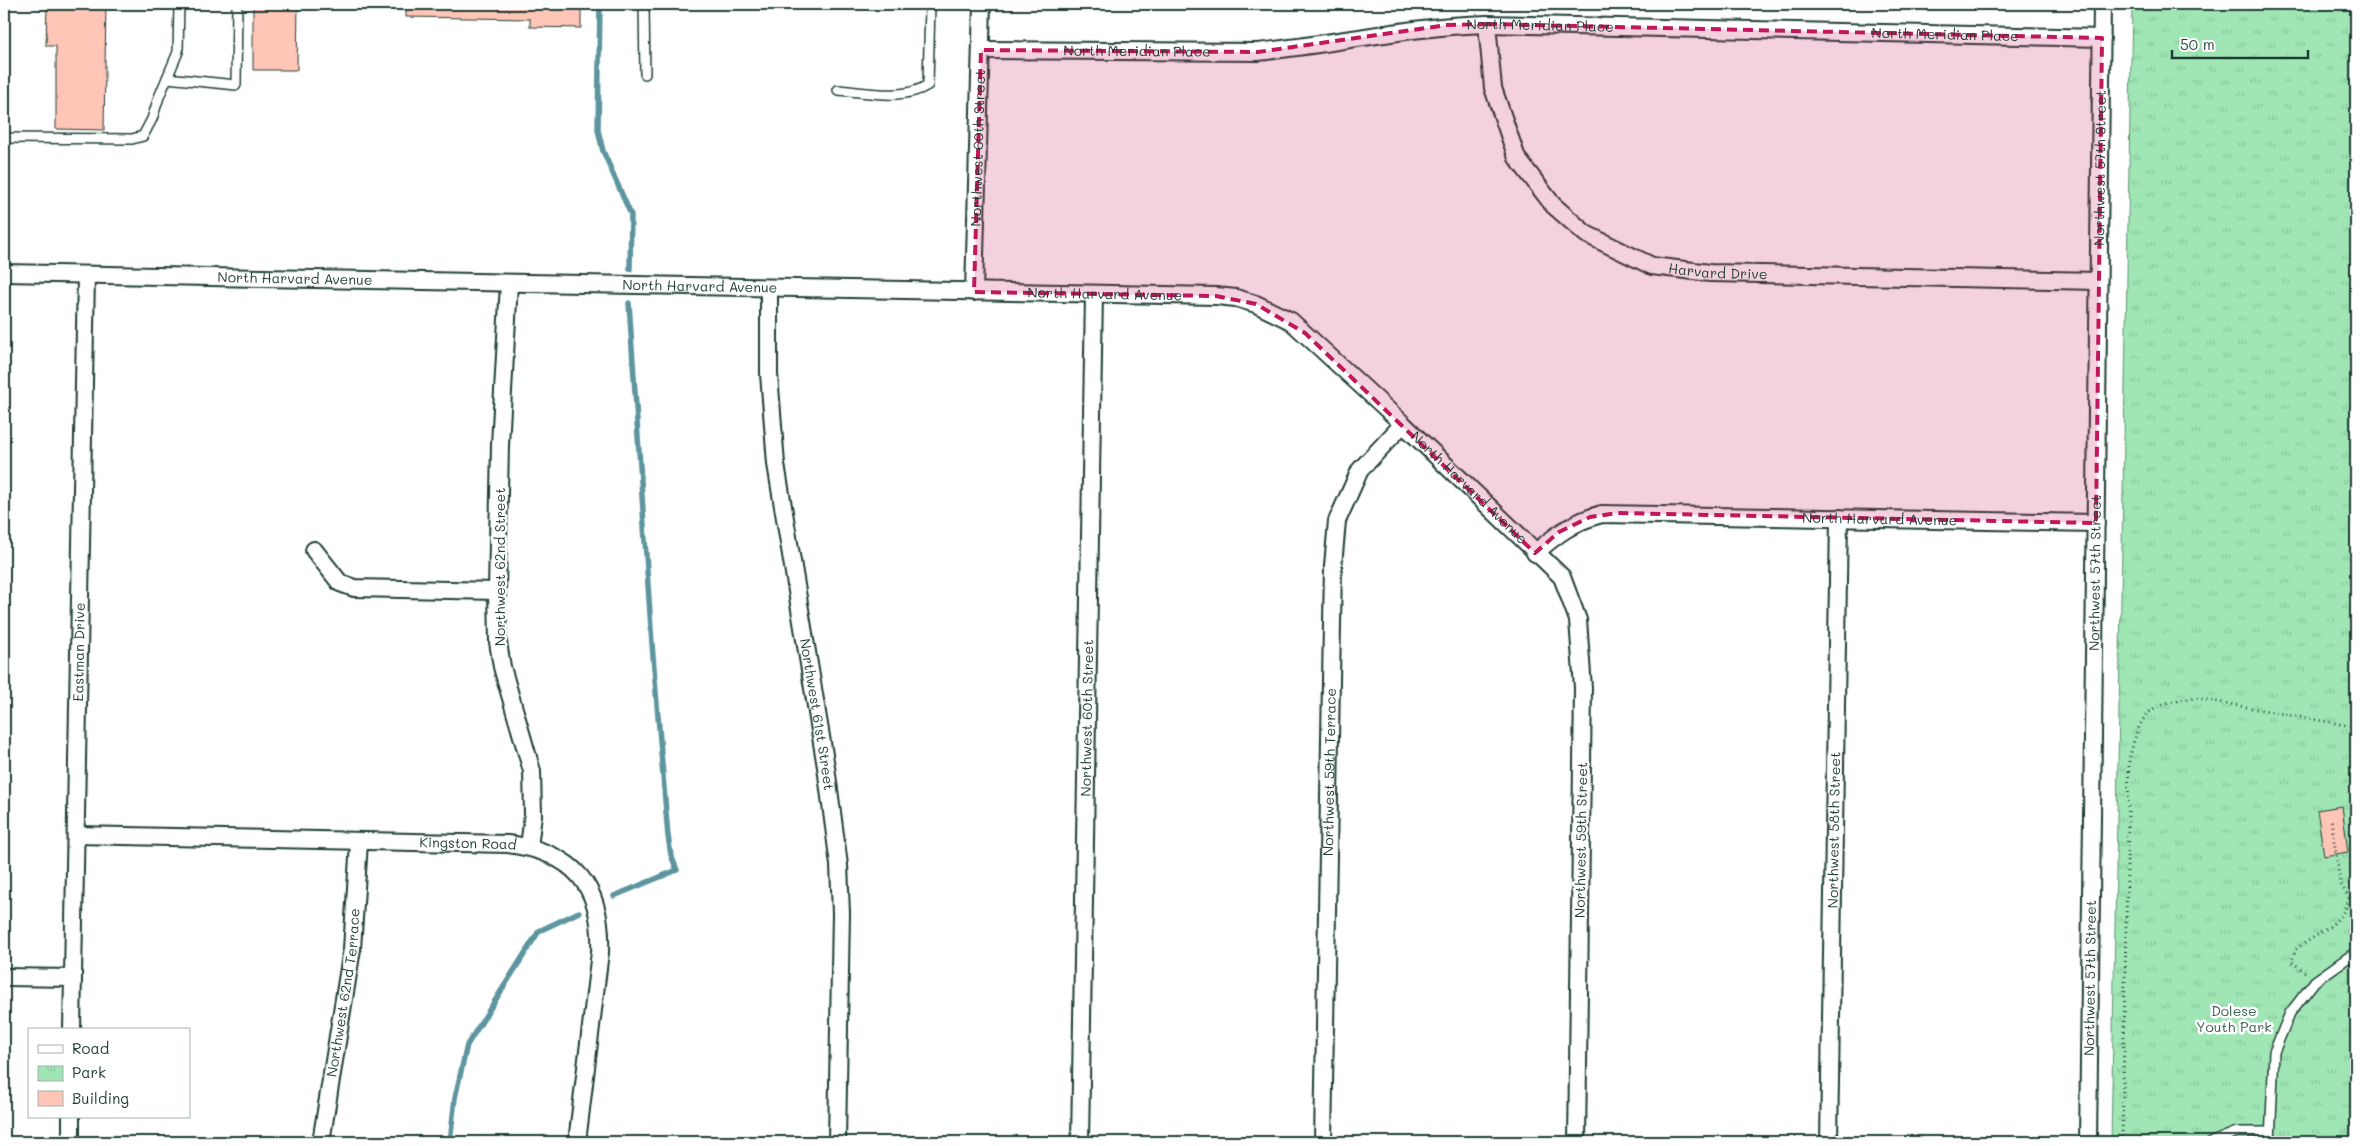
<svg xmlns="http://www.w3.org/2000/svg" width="2360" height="1146" font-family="Mali,sans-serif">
	<defs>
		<pattern id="park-tufts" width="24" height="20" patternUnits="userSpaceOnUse" patternTransform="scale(1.25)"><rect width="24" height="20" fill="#9fe6b4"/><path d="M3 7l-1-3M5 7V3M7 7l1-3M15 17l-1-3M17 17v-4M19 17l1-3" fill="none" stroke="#88c69b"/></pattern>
	</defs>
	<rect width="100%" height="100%" fill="#fff"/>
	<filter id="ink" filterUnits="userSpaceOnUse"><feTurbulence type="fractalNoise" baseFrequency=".02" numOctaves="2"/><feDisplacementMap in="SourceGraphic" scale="10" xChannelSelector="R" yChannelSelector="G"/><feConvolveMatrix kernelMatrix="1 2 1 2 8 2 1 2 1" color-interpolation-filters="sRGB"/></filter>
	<g filter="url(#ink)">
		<polygon fill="url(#park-tufts)" stroke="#5f9274" points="2132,4 2356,4 2356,1142 2111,1142"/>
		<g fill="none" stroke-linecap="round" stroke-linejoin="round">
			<g stroke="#5d959f" stroke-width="5.5">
				<polyline points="600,4 598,130 603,151 631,215 630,269"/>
				<polyline points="614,896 677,870 671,855 668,836 652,644 629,303"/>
				<polyline points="450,1142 455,1098 467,1045 539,931 579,912"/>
			</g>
		</g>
		<g fill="#ffc5b6" stroke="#1f3d34">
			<polygon points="47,4 106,4 104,130 56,129 56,46 46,46"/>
			<polygon points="253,4 298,4 297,70 253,70"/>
			<polygon points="406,4 581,4 581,28 530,27 530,19 406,17"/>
			<polygon points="2342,806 2348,852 2324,856 2317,810"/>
		</g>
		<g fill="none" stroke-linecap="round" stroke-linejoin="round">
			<defs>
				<g id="lane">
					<polyline points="644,4 645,74"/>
					<polyline points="167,78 236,85 237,4"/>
					<path d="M 838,90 C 867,92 903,101 928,85 L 930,4"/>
					<polyline points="4,138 132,139 143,136 152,119 159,97 178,52 179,4"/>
					<polyline points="2212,1142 2237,1132 2270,1132"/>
					<polyline points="2270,1142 2274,1052 2290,1013 2315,981 2356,952"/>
				</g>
				<g id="street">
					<path id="s1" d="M 1487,24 L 1493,88 L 1517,158 L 1553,205 L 1586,234 L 1652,266 L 1710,273 L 2098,281"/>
					<path id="s2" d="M 981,50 L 1258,52 C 1335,44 1410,26 1487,24 L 2102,38"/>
					<path id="s3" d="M 4,273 L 1216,296 L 1236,298 L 1256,304 L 1291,321 L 1403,424 L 1562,577 L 1578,620 L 1583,688 L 1577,1142"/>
					<polyline points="509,283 500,445 497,591 498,642 502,667 532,771 533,815 529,847"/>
					<path id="s4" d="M 769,288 L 769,374 L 776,464 L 826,767 L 839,865 L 841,913 L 837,1142"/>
					<path id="s5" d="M 974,292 L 982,4"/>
					<polyline points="314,550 340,583 354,588 497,591"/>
					<path id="s6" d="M 1535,553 C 1556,535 1574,521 1602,514 L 2096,523"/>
					<path id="s7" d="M 76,835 L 508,844 C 574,852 603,886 600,952 L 577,1142"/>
					<polyline points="4,977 73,978"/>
					<path id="s8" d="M 72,1030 L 86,275"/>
					<polyline points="71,1142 71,1117"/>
					<path id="s9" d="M 321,1142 L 352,949 L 359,842"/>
					<path id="s10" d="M 1080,1142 L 1094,294"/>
					<path id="s11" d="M 1323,1142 L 1333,566 L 1337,521 L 1360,470 L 1403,424"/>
					<path id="s12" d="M 1829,1142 L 1839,518"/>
					<path id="s13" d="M 2088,1142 L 2102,4"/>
				</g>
			</defs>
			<use href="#lane" stroke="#1f3d34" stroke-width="12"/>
			<use href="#street" stroke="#1f3d34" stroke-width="20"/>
			<g stroke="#1f3d34" stroke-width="3" stroke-dasharray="1 4" stroke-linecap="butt">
				<polyline points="2349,898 2356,899"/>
				<path d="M 2305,972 L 2292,962 L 2295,950 C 2315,934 2343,925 2349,898 L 2340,883 L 2331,818"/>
				<path d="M 2122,1142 L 2129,760 C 2140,714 2147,702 2196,698 L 2356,727"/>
			</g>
			<use href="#lane" stroke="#fff" stroke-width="9"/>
			<use href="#street" stroke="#fff" stroke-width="16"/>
		</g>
	</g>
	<path fill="#c2185b" fill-opacity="0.2" stroke="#c2185b" stroke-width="4" stroke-dasharray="10 6" stroke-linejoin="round" d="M 1487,24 L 2102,38 L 2096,523 L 1617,513 L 1590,517 L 1559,532 L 1535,553 L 1305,333 L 1256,304 L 1216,296 L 974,292 L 981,50 L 1258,52 L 1447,25 Z"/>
	<g text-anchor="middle" stroke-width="5" stroke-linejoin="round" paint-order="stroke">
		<g font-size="14" fill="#1f3d34" stroke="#fff">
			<text dy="5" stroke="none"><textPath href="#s2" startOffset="561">North Meridian Place</textPath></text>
			<text dy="5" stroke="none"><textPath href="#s2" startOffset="966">North Meridian Place</textPath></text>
			<text dy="5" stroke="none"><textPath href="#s2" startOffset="156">North Meridian Place</textPath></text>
			<text dy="5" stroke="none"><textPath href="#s5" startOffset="144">Northwest 60th Street</textPath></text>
			<text dy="5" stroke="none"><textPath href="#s13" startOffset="974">Northwest 57th Street</textPath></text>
			<text dy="5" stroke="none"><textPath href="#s1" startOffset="381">Harvard Drive</textPath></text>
			<text dy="5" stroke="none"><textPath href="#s3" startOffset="291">North Harvard Avenue</textPath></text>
			<text dy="5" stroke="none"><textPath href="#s3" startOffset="696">North Harvard Avenue</textPath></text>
			<text dy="5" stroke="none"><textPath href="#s3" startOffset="1101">North Harvard Avenue</textPath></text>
			<text dy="5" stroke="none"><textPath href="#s3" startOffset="1536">North Harvard Avenue</textPath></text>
			<text dy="5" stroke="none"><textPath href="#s6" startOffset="356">North Harvard Avenue</textPath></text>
			<text transform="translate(500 567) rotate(-90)" y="5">Northwest 62nd Street</text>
			<text dy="5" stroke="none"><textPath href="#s13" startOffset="569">Northwest 57th Street</textPath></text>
			<text dy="5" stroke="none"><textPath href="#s8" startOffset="378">Eastman Drive</textPath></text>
			<text dy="5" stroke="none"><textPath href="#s4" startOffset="430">Northwest 61st Street</textPath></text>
			<text dy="5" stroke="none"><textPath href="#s10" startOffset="424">Northwest 60th Street</textPath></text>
			<text dy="5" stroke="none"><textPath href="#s11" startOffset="370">Northwest 59th Terrace</textPath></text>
			<text dy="5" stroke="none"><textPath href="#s12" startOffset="312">Northwest 58th Street</textPath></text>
			<text transform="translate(1581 840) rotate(-89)" y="5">Northwest 59th Street</text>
			<text dy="5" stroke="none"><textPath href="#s7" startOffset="392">Kingston Road</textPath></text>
			<text dy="5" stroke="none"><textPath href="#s13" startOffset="164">Northwest 57th Street</textPath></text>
			<text dy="5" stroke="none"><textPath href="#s9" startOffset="151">Northwest 62nd Terrace</textPath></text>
		</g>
		<g font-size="14" fill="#395f4e" stroke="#fff">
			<text x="2234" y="1016">Dolese<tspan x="2234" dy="16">Youth Park</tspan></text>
		</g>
	</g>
	<rect width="2360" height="1146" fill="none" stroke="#fff" stroke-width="20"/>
	<rect x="10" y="10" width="2340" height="1126" fill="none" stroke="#1f3d34" stroke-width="2" filter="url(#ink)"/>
	<rect x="28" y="1028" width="162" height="90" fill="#ffffff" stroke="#a5b1ae"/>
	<rect x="38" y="1045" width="25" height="8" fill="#ffffff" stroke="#a5b1ae"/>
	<text x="72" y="1054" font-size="15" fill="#1f3d34">Road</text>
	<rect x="38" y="1066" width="25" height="15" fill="url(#park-tufts)" stroke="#a5b1ae"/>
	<text x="72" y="1078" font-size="15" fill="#1f3d34">Park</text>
	<rect x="38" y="1091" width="25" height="15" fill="#ffc5b6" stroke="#a5b1ae"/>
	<text x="72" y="1104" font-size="15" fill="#1f3d34">Building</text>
	<path d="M2172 50v8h136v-8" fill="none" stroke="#1f3d34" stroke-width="2.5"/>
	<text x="2180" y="50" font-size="15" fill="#1f3d34" stroke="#ffffff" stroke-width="4" paint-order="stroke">50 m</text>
</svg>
